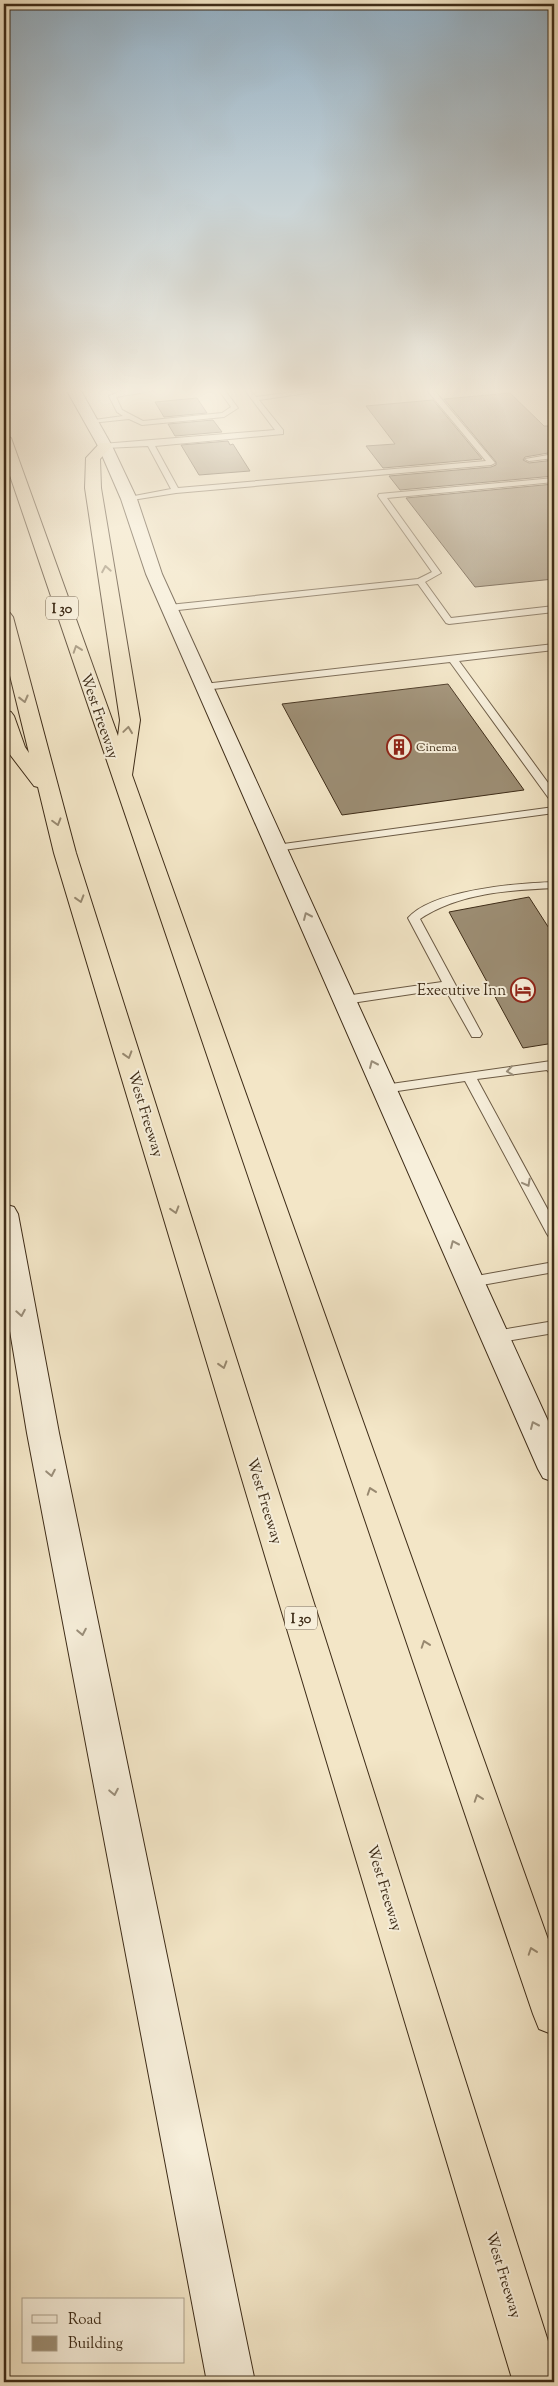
<svg xmlns="http://www.w3.org/2000/svg" width="558" height="2386" font-family="'Sorts Mill Goudy',serif">
	<rect width="100%" height="100%" fill="#f3e6c7"/>
	<filter id="stains"><feTurbulence type="fractalNoise" baseFrequency=".004" numOctaves="4"/><feColorMatrix values="0 0 0 0 .2 0 0 0 0 .09 0 0 0 0 .02 0 0 0 .5 -.17"/></filter>
	<radialGradient id="worn" r=".72"><stop offset=".6" stop-color="#630" stop-opacity="0"/><stop offset="1" stop-color="#630" stop-opacity=".3"/></radialGradient>
	<g fill="#9c8d73" stroke="#3e2c18">
		<polygon points="510,393 544,426 554,426 554,452 525,457 523,460 529,463 554,460 554,476 400,490 389,476 491,467 496,465 496,462 444,399"/>
		<polygon points="197,398 207,413 164,417 155,402"/>
		<polygon points="433,400 482,459 383,468 366,446 395,444 366,406"/>
		<polygon points="213,420 222,432 175,436 168,424"/>
		<polygon points="228,441 230,445 233,444 250,471 199,475 181,445"/>
		<polygon points="554,484 554,579 475,587 406,498"/>
		<polygon points="448,684 524,790 342,815 282,704"/>
		<polygon points="529,897 554,936 554,1043 523,1048 449,912"/>
	</g>
	<g fill="none" stroke-linecap="round" stroke-linejoin="round">
		<defs>
			<g id="service">
				<polygon points="136,389 163,389 116,397 122,410 143,421 222,413 231,407 218,389 224,389 238,408 224,417 142,425 129,419 91,423 87,421 123,416 117,412 109,396 121,391"/>
				<polygon points="244,389 250,389 256,397 316,389 334,389 259,400 283,430 283,434 155,446 178,488 486,461 426,389 433,389 495,463 491,465 176,493 126,501 125,499 129,497 171,489 148,446 105,448 102,448 102,444 275,430"/>
				<polygon points="554,454 554,458 529,461 525,459"/>
				<polygon points="554,478 554,482 387,498 441,573 425,582 451,618 554,606 554,612 449,624 446,623 418,584 169,611 165,608 169,605 418,579 432,572 378,496 379,494"/>
				<polygon points="554,644 554,650 459,661 554,791 554,801 550,800 450,662 204,690 199,687 204,684"/>
				<polygon points="554,807 554,813 276,851 271,848 276,845"/>
				<path d="M 554,882 L 554,888 C 510,890 458,893 420,919 L 482,1034 L 480,1037 L 472,1037 L 445,989 L 345,1004 L 339,1000 L 345,996 L 442,982 L 408,918 C 432,890 518,883 554,882 Z"/>
				<polygon points="551,1061 554,1062 554,1075 550,1074 547,1070 477,1079 554,1221 554,1239 549,1237 547,1234 465,1081 384,1093 378,1089 384,1085"/>
				<polygon points="554,1262 554,1272 471,1287 466,1286 464,1282 466,1278 471,1277"/>
				<polygon points="554,1321 554,1333 495,1343 490,1341 487,1337 490,1333 495,1331"/>
			</g>
			<g id="secondary">
				<polygon points="66,389 80,389 112,446 137,499 162,574 554,1434 554,1482 543,1478 538,1469 146,574 121,499 98,446"/>
				<polygon points="4,1204 14,1207 18,1214 59,1433 255,2382 207,2382 27,1433 4,1295"/>
			</g>
			<g id="motorway">
				<polygon points="4,434 11,438 118,736 120,720 85,488 86,458 100,443 110,443 112,446 100,459 101,488 140,720 132,775 554,1956 554,2035 539,2029 533,2014 4,458"/>
				<polygon points="4,612 10,613 13,617 76,853 554,2360 554,2382 513,2382 54,853 38,787 34,786 5,748 4,710 11,712 14,716 25,747 29,753 4,651"/>
			</g>
		</defs>
		<use href="#service" stroke="#6b5a44" stroke-width="2"/>
		<use href="#secondary" stroke="#3e2c18" stroke-width="2"/>
		<use href="#motorway" stroke="#3e2c18" stroke-width="2"/>
		<use href="#service" fill="#f7efdb" fill-rule="evenodd"/>
		<use href="#secondary" fill="#f7efdb" fill-rule="evenodd"/>
		<use href="#motorway" fill="#f3e6c7" fill-rule="evenodd"/>
	</g>
	<defs><path id="oneway-chevron" d="M-2-3.5L2.5 0L-2 3.5" fill="none" stroke-width="1.6" stroke-linecap="round" stroke-linejoin="round" transform="scale(1.25)"/></defs>
	<g stroke="#988970">
		<use href="#oneway-chevron" transform="translate(106 569) rotate(-100)"/>
		<use href="#oneway-chevron" transform="translate(77 649) rotate(-109)"/>
		<use href="#oneway-chevron" transform="translate(24 699) rotate(76)"/>
		<use href="#oneway-chevron" transform="translate(128 730) rotate(-82)"/>
		<use href="#oneway-chevron" transform="translate(57 822) rotate(74)"/>
		<use href="#oneway-chevron" transform="translate(80 899) rotate(73)"/>
		<use href="#oneway-chevron" transform="translate(128 1055) rotate(73)"/>
		<use href="#oneway-chevron" transform="translate(175 1210) rotate(73)"/>
		<use href="#oneway-chevron" transform="translate(223 1365) rotate(73)"/>
		<use href="#oneway-chevron" transform="translate(371 1491) rotate(-109)"/>
		<use href="#oneway-chevron" transform="translate(425 1644) rotate(-109)"/>
		<use href="#oneway-chevron" transform="translate(478 1798) rotate(-109)"/>
		<use href="#oneway-chevron" transform="translate(532 1951) rotate(-109)"/>
	</g>
	<g stroke="#9a8e7a">
		<use href="#oneway-chevron" transform="translate(307 916) rotate(-114)"/>
		<use href="#oneway-chevron" transform="translate(373 1064) rotate(-114)"/>
		<use href="#oneway-chevron" transform="translate(510 1071) rotate(172)"/>
		<use href="#oneway-chevron" transform="translate(527 1183) rotate(62)"/>
		<use href="#oneway-chevron" transform="translate(454 1244) rotate(-114)"/>
		<use href="#oneway-chevron" transform="translate(21 1313) rotate(80)"/>
		<use href="#oneway-chevron" transform="translate(534 1425) rotate(-114)"/>
		<use href="#oneway-chevron" transform="translate(51 1473) rotate(79)"/>
		<use href="#oneway-chevron" transform="translate(82 1632) rotate(79)"/>
		<use href="#oneway-chevron" transform="translate(114 1792) rotate(79)"/>
	</g>
	<linearGradient id="sky" x2="0" y2="1"><stop stop-color="#93afc3"/><stop offset="0.54" stop-color="#faf4e6"/><stop offset="1" stop-color="#faf4e6" stop-opacity="0"/></linearGradient>
	<rect width="558" height="723" fill="url(#sky)"/>
	<defs>
		<symbol id="building-ring" viewBox="-11 -11 22 22"><circle r="9.5" fill="#f7efdb" stroke="#8f2418" stroke-width="1.5"/><path d="M-4-6H4V6H1V3H-1V6H-4ZM-2.5-4.3h1.7v1.8h-1.7ZM.8-4.3h1.7v1.8H.8ZM-2.5-1h1.7V.8h-1.7ZM.8-1h1.7V.8H.8Z" fill="#8f2418"/></symbol>
		<symbol id="hotel-ring" viewBox="-11 -11 22 22"><circle r="9.5" fill="#f7efdb" stroke="#8f2418" stroke-width="1.5"/><path d="M-6-4.5h1.5V1H6V5H4.5V3h-9V5H-6ZM-4 0a1.8 1.8 0 1 1 3.6 0ZM.5 0V-2.5h3Q6-2.5 6 0Z" fill="#8f2418"/></symbol>
	</defs>
	<g fill-rule="evenodd">
		<use href="#building-ring" x="385" y="733" width="28" height="28"/>
		<use href="#hotel-ring" x="509" y="976" width="28" height="28"/>
	</g>
	<g text-anchor="middle" stroke-width="4" stroke-linejoin="round" paint-order="stroke">
		<g font-size="12" fill="#3e2c18" stroke="#f7efdb" text-anchor="start">
			<text x="416" y="751">Cinema</text>
		</g>
		<g fill="#f7efdb" stroke="#766652" stroke-width="1">
			<rect x="46" y="596.5" width="32" height="23" rx="4"/>
			<rect x="285" y="1606.5" width="32" height="23" rx="4"/>
		</g>
		<g font-size="14" font-weight="bold" fill="#3e2c18">
			<text x="62" y="613">I 30</text>
			<text x="301" y="1623">I 30</text>
		</g>
		<g font-size="15" fill="#3e2c18" stroke="#f7efdb">
			<text transform="translate(100 716) rotate(71)" y="5">West Freeway</text>
			<text transform="translate(146 1114) rotate(73)" y="5">West Freeway</text>
			<text transform="translate(265 1501) rotate(73)" y="5">West Freeway</text>
			<text transform="translate(385 1888) rotate(73)" y="5">West Freeway</text>
			<text transform="translate(504 2275) rotate(73)" y="5">West Freeway</text>
		</g>
		<g font-size="15" fill="#3e2c18" stroke="#f7efdb" text-anchor="end">
			<text x="506" y="995">Executive Inn</text>
		</g>
	</g>
	<rect width="558" height="2386" fill="none" stroke="#f3e6c7" stroke-width="20"/>
	<rect x="5" y="5" width="548" height="2376" fill="none" stroke="#3e2c18" stroke-width="2.5"/>
	<rect x="10" y="10" width="538" height="2366" fill="none" stroke="#3e2c18"/>
	<rect x="22" y="2298" width="162" height="65" fill="#f7efdb" stroke="#ada18d"/>
	<rect x="32" y="2315" width="25" height="8" fill="#f7efdb" stroke="#ada18d"/>
	<text x="68" y="2324" font-size="15" fill="#3e2c18">Road</text>
	<rect x="32" y="2336" width="25" height="15" fill="#9c8d73" stroke="#ada18d"/>
	<text x="68" y="2348" font-size="15" fill="#3e2c18">Building</text>
	<rect width="100%" height="100%" filter="url(#stains)"/>
	<rect width="100%" height="100%" fill="url(#worn)"/>
</svg>
